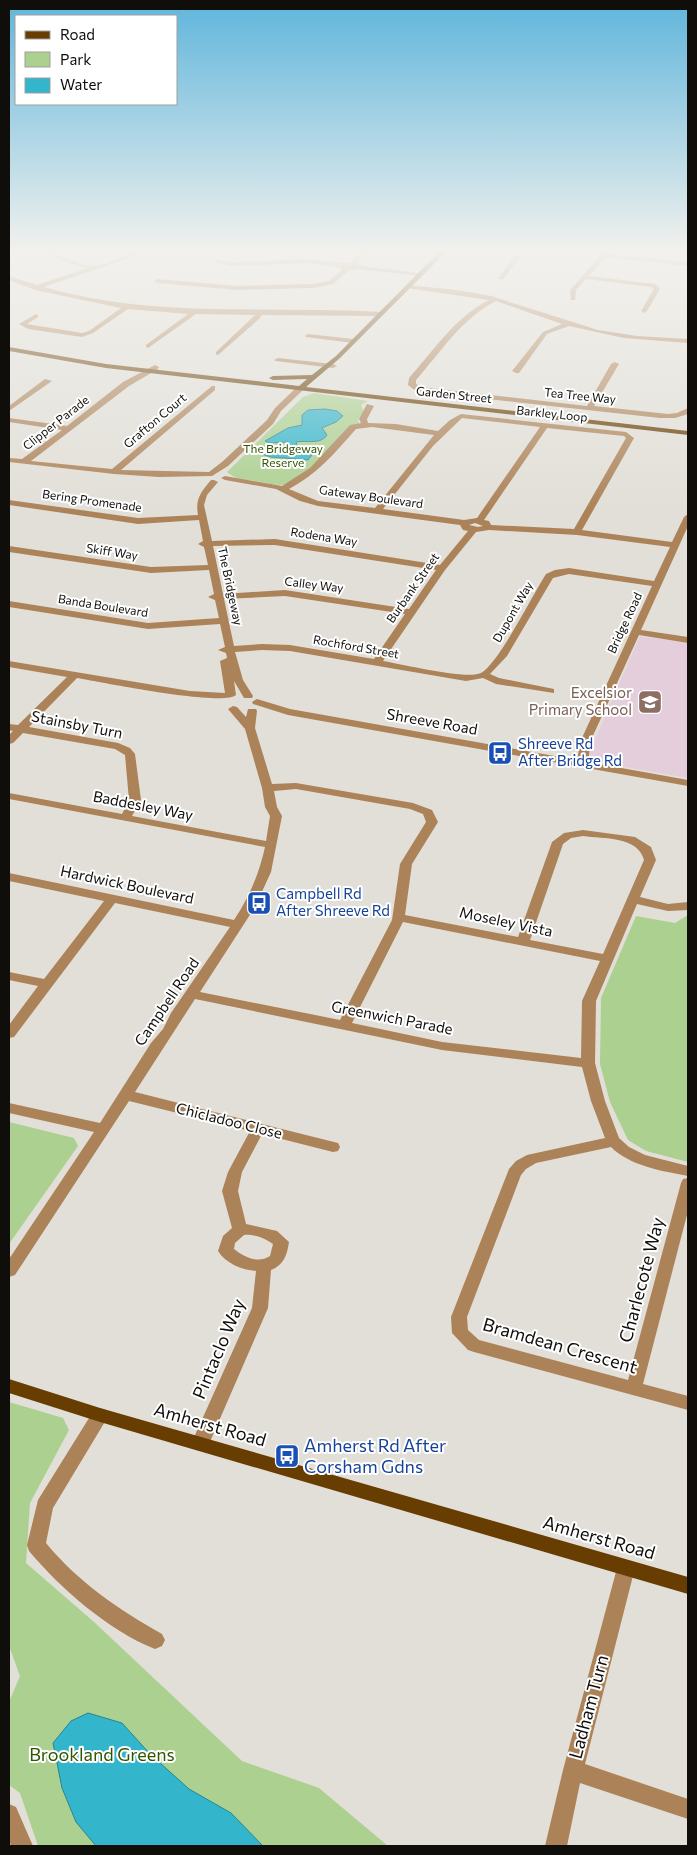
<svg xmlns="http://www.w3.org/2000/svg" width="697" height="1855" font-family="Commissioner,sans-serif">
	<rect width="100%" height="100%" fill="#e2dfd8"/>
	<polygon fill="#e4cedc" points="640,636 688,643 688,778 586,760"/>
	<g fill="#abd090">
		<path d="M 314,393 L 368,401 L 361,405 L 364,412 L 358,420 L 359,424 C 342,439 307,478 287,484 C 278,487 265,482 256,481 C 246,480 234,479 227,472 L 303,397 Z"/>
		<polygon points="688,915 688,1162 646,1151 628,1140 610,1102 600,1064 601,998 636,916 675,923"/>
		<polygon points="9,1122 74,1138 78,1146 9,1244"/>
		<polygon points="9,1402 63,1418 69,1430 30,1503 26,1563 94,1622 242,1761 319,1788 388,1846 38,1846 20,1793 9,1785 9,1702 20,1676 9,1646"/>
	</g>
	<g fill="#33b6cb" stroke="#288491">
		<path d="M 325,409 L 337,411 L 343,416 L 336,422 L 322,428 L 327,435 C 321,445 306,440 296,442 L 298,449 L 310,449 L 315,451 L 308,460 L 271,457 L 261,454 C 265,446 280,446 289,445 L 288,442 L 270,443 L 265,441 L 288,428 L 302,425 L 302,415 L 308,410 Z"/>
		<polygon points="88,1713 122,1723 150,1754 189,1789 231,1813 263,1846 96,1846 76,1822 62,1788 53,1743 71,1721"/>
	</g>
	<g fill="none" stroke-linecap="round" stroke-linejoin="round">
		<g fill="#ac8258" fill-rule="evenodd">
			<path d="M 45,252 C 62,252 76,266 93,266 C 107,266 127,252 146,252 L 44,287 C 154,319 267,305 381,312 L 384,314 L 381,316 L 262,315 L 259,319 L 218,355 L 216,354 L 216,352 L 255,315 L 196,314 L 148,348 L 146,347 L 146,345 L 188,314 L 128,309 L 93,333 L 82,337 L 28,329 L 19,324 L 36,314 L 38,315 L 38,317 L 27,324 L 82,333 L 89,331 L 121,308 L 35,290 L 9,280 L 9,276 L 37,285 L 88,268 L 68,263 Z"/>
			<polygon points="360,252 367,252 357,263 363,266 424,274 421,276 358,269 349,271 333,284 313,288 237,290 157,283 154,281 157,279 237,286 313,284 329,281 342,270 339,267 306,263 234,266 213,262 216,260 234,262 306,259 350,263"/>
			<polygon points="518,252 524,252 503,279 499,279 499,277"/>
			<polygon points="590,252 688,262 688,266 606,257 589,276 655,284 660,289 647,311 644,313 641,311 654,289 651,287 586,279 576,290 575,300 571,300 570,290 600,256"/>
			<path d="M 408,285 L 456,290 L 491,296 L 598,330 L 637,336 L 688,339 L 688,343 L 624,338 L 569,326 L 547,334 L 519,373 L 516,373 L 512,371 L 543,332 L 562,324 L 496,301 C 461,319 441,352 416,380 L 416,384 L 421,387 L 587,406 L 611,364 L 615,362 L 619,364 L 594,406 L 668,414 L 677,413 L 688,408 L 688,414 L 675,418 L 660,418 L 416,391 L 408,385 L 409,378 C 434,350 455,317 489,300 L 406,288 L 406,286 Z"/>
			<polygon points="308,334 353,339 356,341 353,343 306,337 305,336"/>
			<polygon points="278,358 333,364 337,366 333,368 276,361 274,360"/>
			<polygon points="155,365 159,367 158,369 129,386 31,461 112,469 212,386 215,386 215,390 121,470 209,472 222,462 267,420 275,408 297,387 304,389 281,411 273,424 228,466 212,476 159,477 114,474 9,462 9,458 22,459 62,430 9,422 9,418 67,426 123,382"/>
			<polygon points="45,379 52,381 9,411 9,406"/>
			<path d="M 367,404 L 374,406 L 367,419 L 368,423 L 396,424 L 438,431 L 450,420 L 461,414 L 626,432 L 634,438 L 582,530 L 672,542 L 684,517 L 688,514 L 688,526 L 641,630 L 688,637 L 688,643 L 639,635 L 591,740 L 588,762 L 688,780 L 688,786 L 288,715 L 253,704 L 252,702 L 257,699 L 290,709 L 577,760 L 581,740 L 652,586 L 569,574 L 553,578 L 507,656 L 490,674 L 499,678 L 554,689 L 554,693 L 496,684 L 483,678 L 466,681 L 290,651 L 262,650 L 235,652 L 243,680 L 253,696 L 252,698 L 244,698 L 234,681 L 236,695 C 223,707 101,682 77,678 L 29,727 L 118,743 L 130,748 L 135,754 L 141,800 L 132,816 L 266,841 L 270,816 L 265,807 L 262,788 L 245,729 L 228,709 L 233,706 L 237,707 L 246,717 L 248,709 L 256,709 L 257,711 L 255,728 L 272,784 L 296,783 L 413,803 L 432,810 L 438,822 L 412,864 L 405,915 L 518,937 L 552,842 L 564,833 L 583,830 L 635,837 L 651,847 L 656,860 L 640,897 L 668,904 L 688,902 L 688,910 L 668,911 L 637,904 L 596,1001 L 595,1063 L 605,1101 L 619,1138 L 629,1147 L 645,1155 L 688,1166 L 688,1176 C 662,1171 630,1166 611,1147 L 536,1163 L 526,1169 L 521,1175 L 467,1317 L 468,1330 L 479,1340 L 628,1380 L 681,1183 L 683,1179 L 688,1178 L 688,1211 L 643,1384 L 688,1396 L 688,1410 L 474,1352 L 468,1350 L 452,1333 L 451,1317 L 509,1169 L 516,1161 L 527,1155 L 605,1138 L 591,1101 L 582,1067 L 442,1050 L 195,999 L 135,1092 L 338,1143 L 340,1147 L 338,1151 L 333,1152 L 262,1134 L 242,1172 L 238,1191 L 246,1224 L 277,1231 L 289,1242 C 287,1255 284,1265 271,1270 L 268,1308 L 209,1444 L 206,1449 L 200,1451 L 194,1449 L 191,1444 L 252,1308 L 256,1271 C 242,1270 225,1263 218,1251 L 223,1236 L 232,1228 L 222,1191 L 228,1172 L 250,1131 L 129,1101 L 15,1275 L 9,1277 L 9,1259 L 94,1132 L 9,1113 L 9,1103 L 100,1123 L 151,1043 L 163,1029 L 171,1013 L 230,927 L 115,903 L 14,1037 L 9,1038 L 9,1025 L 38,986 L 9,980 L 9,972 L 44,979 L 104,901 L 9,881 L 9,873 L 234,920 C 249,898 259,874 265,847 L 9,799 L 9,793 L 122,814 L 129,800 L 125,755 L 115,749 L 23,733 L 13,743 L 9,744 L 9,735 L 13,731 L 9,730 L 9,724 L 18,725 L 67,677 L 9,667 L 9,661 L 190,691 L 225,693 L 220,661 L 227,658 L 226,653 L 218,650 L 225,647 L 220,624 L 148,629 L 9,607 L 9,601 L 148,623 L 219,618 L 215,600 L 208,597 L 214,594 L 209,570 L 151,573 L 9,552 L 9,546 L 151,567 L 208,565 L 204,547 L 198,544 L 203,541 L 199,520 L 138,524 L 9,505 L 9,500 L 138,518 L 198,515 C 195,499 201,492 211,480 L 214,480 L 218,482 L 207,495 L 204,505 L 212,541 L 275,539 L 440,565 L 468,531 L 463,530 L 460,525 L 318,506 L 300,501 L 276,489 L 225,480 L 221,478 L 225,476 L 282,486 L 310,468 L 350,425 L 361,423 L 359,419 ZM 462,418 L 540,427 L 477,518 L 464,520 L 383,509 L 433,446 ZM 372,427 L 434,435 L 375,508 L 318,501 L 289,489 C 316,475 336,452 356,429 ZM 547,428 L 624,436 L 626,438 L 574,529 L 491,525 L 489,521 L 484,520 ZM 475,523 L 483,526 L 478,527 L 469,525 ZM 489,530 L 577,535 L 670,547 L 654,581 L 569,568 L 555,570 L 546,574 C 533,594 499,663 481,673 C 467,680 401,664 383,661 L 445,570 L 476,532 ZM 275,545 L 436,570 L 409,609 L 285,590 L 223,594 L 213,546 ZM 285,596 L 405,614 L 374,659 L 290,645 L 262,644 L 234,646 L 224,599 ZM 296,789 L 410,809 L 423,814 L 426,822 L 400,864 L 392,920 L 340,1020 L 200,992 L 255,907 L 271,872 L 282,816 L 277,807 L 274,791 ZM 583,836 C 604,839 638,836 644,860 L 603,954 L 530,940 L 563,844 L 571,838 ZM 403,922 L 600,961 L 582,1001 L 581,1058 L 442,1042 L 352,1023 ZM 244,1235 C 254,1234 265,1238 273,1244 L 270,1256 C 258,1264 244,1257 234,1249 L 235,1243 Z"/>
			<path d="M 100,1408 L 106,1410 L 109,1415 L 53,1508 L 46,1543 C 78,1582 118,1609 162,1634 L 165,1640 L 162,1646 L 155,1649 C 109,1631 60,1588 29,1551 L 27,1545 L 38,1500 L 94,1410 Z"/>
			<polygon points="626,1560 633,1562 635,1568 585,1764 688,1799 688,1819 580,1783 567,1846 545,1846 563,1770 617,1568 619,1562"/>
			<polygon points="9,1804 16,1807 33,1846 11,1846 9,1840"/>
		</g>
		<g fill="#673d02" fill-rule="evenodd">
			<polygon points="439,252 446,252 340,358 306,387 688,431 688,435 106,368 9,351 9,347 106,364 299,386 307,379 273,380 269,378 273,376 312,375 336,356"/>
			<polygon points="9,1379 100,1408 688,1577 688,1594 100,1422 9,1393"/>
		</g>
	</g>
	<linearGradient id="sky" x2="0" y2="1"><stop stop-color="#5fb5dc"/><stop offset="0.49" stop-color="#f2f1ed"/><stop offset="1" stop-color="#f2f1ed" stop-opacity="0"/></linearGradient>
	<rect width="697" height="512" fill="url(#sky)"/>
	<defs>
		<symbol id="school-square" viewBox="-11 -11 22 22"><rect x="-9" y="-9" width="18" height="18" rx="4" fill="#8d6e63" stroke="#fff"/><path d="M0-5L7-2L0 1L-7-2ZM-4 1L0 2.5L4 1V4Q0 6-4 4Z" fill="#fff"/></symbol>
		<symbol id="bus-square" viewBox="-11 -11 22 22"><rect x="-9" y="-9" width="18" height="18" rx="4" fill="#1a4fb4" stroke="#fff"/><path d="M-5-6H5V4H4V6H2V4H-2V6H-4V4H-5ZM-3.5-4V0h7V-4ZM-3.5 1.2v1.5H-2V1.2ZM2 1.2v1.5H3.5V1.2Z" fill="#fff"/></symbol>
	</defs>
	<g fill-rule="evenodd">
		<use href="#school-square" x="636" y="688" width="28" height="28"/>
		<use href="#bus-square" x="486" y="739" width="28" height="28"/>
		<use href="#bus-square" x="245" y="889" width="28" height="28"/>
		<use href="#bus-square" x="273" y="1442" width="28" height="28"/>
	</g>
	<g text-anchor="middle" stroke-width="4" stroke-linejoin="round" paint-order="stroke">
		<g font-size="12" fill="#0f0e0b" stroke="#fff">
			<text transform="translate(454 395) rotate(6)" y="4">Garden Street</text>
			<text transform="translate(580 396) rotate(6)" y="4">Tea Tree Way</text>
			<text transform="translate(552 414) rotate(6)" y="4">Barkley Loop</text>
			<text transform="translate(155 421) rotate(-40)" y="4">Grafton Court</text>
			<text transform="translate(56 423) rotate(-38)" y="4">Clipper Parade</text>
			<text transform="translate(371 497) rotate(8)" y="4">Gateway Boulevard</text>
			<text transform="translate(92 501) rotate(8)" y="4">Bering Promenade</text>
			<text transform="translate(324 537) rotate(9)" y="4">Rodena Way</text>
			<text transform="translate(112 552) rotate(9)" y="4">Skiff Way</text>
			<text transform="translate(314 585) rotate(7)" y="4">Calley Way</text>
			<text transform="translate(230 586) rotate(78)" y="4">The Bridgeway</text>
			<text transform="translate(413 588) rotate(-55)" y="4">Burbank Street</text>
			<text transform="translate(103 606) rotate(9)" y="4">Banda Boulevard</text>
			<text transform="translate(513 612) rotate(-60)" y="4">Dupont Way</text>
			<text transform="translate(625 623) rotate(-65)" y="4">Bridge Road</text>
			<text transform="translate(356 647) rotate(10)" y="4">Rochford Street</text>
		</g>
		<g font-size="12" fill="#305500" stroke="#fff">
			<text x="283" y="453">The Bridgeway<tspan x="283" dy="14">Reserve</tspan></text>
		</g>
		<g font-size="15" fill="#785e54" stroke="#fff" text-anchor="end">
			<text x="632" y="698">Excelsior<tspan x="632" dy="17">Primary School</tspan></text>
		</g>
		<g font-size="15" fill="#0f0e0b" stroke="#fff">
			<text transform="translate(432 722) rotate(10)" y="5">Shreeve Road</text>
			<text transform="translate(77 725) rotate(11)" y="5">Stainsby Turn</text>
			<text transform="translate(143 806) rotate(11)" y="5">Baddesley Way</text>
			<text transform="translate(127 885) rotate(12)" y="5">Hardwick Boulevard</text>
			<text transform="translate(506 922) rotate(12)" y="5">Moseley Vista</text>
			<text transform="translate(167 1002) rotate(-56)" y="5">Campbell Road</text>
			<text transform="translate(392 1018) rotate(11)" y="5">Greenwich Parade</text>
			<text transform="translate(229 1121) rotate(14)" y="5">Chicladoo Close</text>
		</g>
		<g font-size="15" fill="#164399" stroke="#fff" text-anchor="start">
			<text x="518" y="749">Shreeve Rd<tspan x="518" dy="17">After Bridge Rd</tspan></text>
			<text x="276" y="899">Campbell Rd<tspan x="276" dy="17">After Shreeve Rd</tspan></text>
		</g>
		<g font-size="18" fill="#0f0e0b" stroke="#fff">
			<text transform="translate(642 1280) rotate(-75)" y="6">Charlecote Way</text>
			<text transform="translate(560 1346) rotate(16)" y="6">Bramdean Crescent</text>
			<text transform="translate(219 1349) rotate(-67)" y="6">Pintaclo Way</text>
			<text transform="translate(210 1425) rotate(16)" y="6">Amherst Road</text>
			<text transform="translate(599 1538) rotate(16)" y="6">Amherst Road</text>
			<text transform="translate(589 1707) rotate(-75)" y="6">Ladham Turn</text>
		</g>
		<g font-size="18" fill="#164399" stroke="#fff" text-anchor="start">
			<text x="304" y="1452">Amherst Rd After<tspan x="304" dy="21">Corsham Gdns</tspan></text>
		</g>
		<g font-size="18" fill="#305500" stroke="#fff">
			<text x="102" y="1761">Brookland Greens</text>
		</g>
	</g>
	<rect width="697" height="1855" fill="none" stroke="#0f0e0b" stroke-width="20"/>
	<rect x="15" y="15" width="162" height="90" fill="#ffffff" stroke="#9f9f9d"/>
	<rect x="25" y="31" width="25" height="8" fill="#673d02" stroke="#9f9f9d"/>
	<text x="60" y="40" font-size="15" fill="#0f0e0b">Road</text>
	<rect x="25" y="52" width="25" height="15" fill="#abd090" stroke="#9f9f9d"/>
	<text x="60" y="65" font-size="15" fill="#0f0e0b">Park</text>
	<rect x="25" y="78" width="25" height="15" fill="#33b6cb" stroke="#9f9f9d"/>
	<text x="60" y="90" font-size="15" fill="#0f0e0b">Water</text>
</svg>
